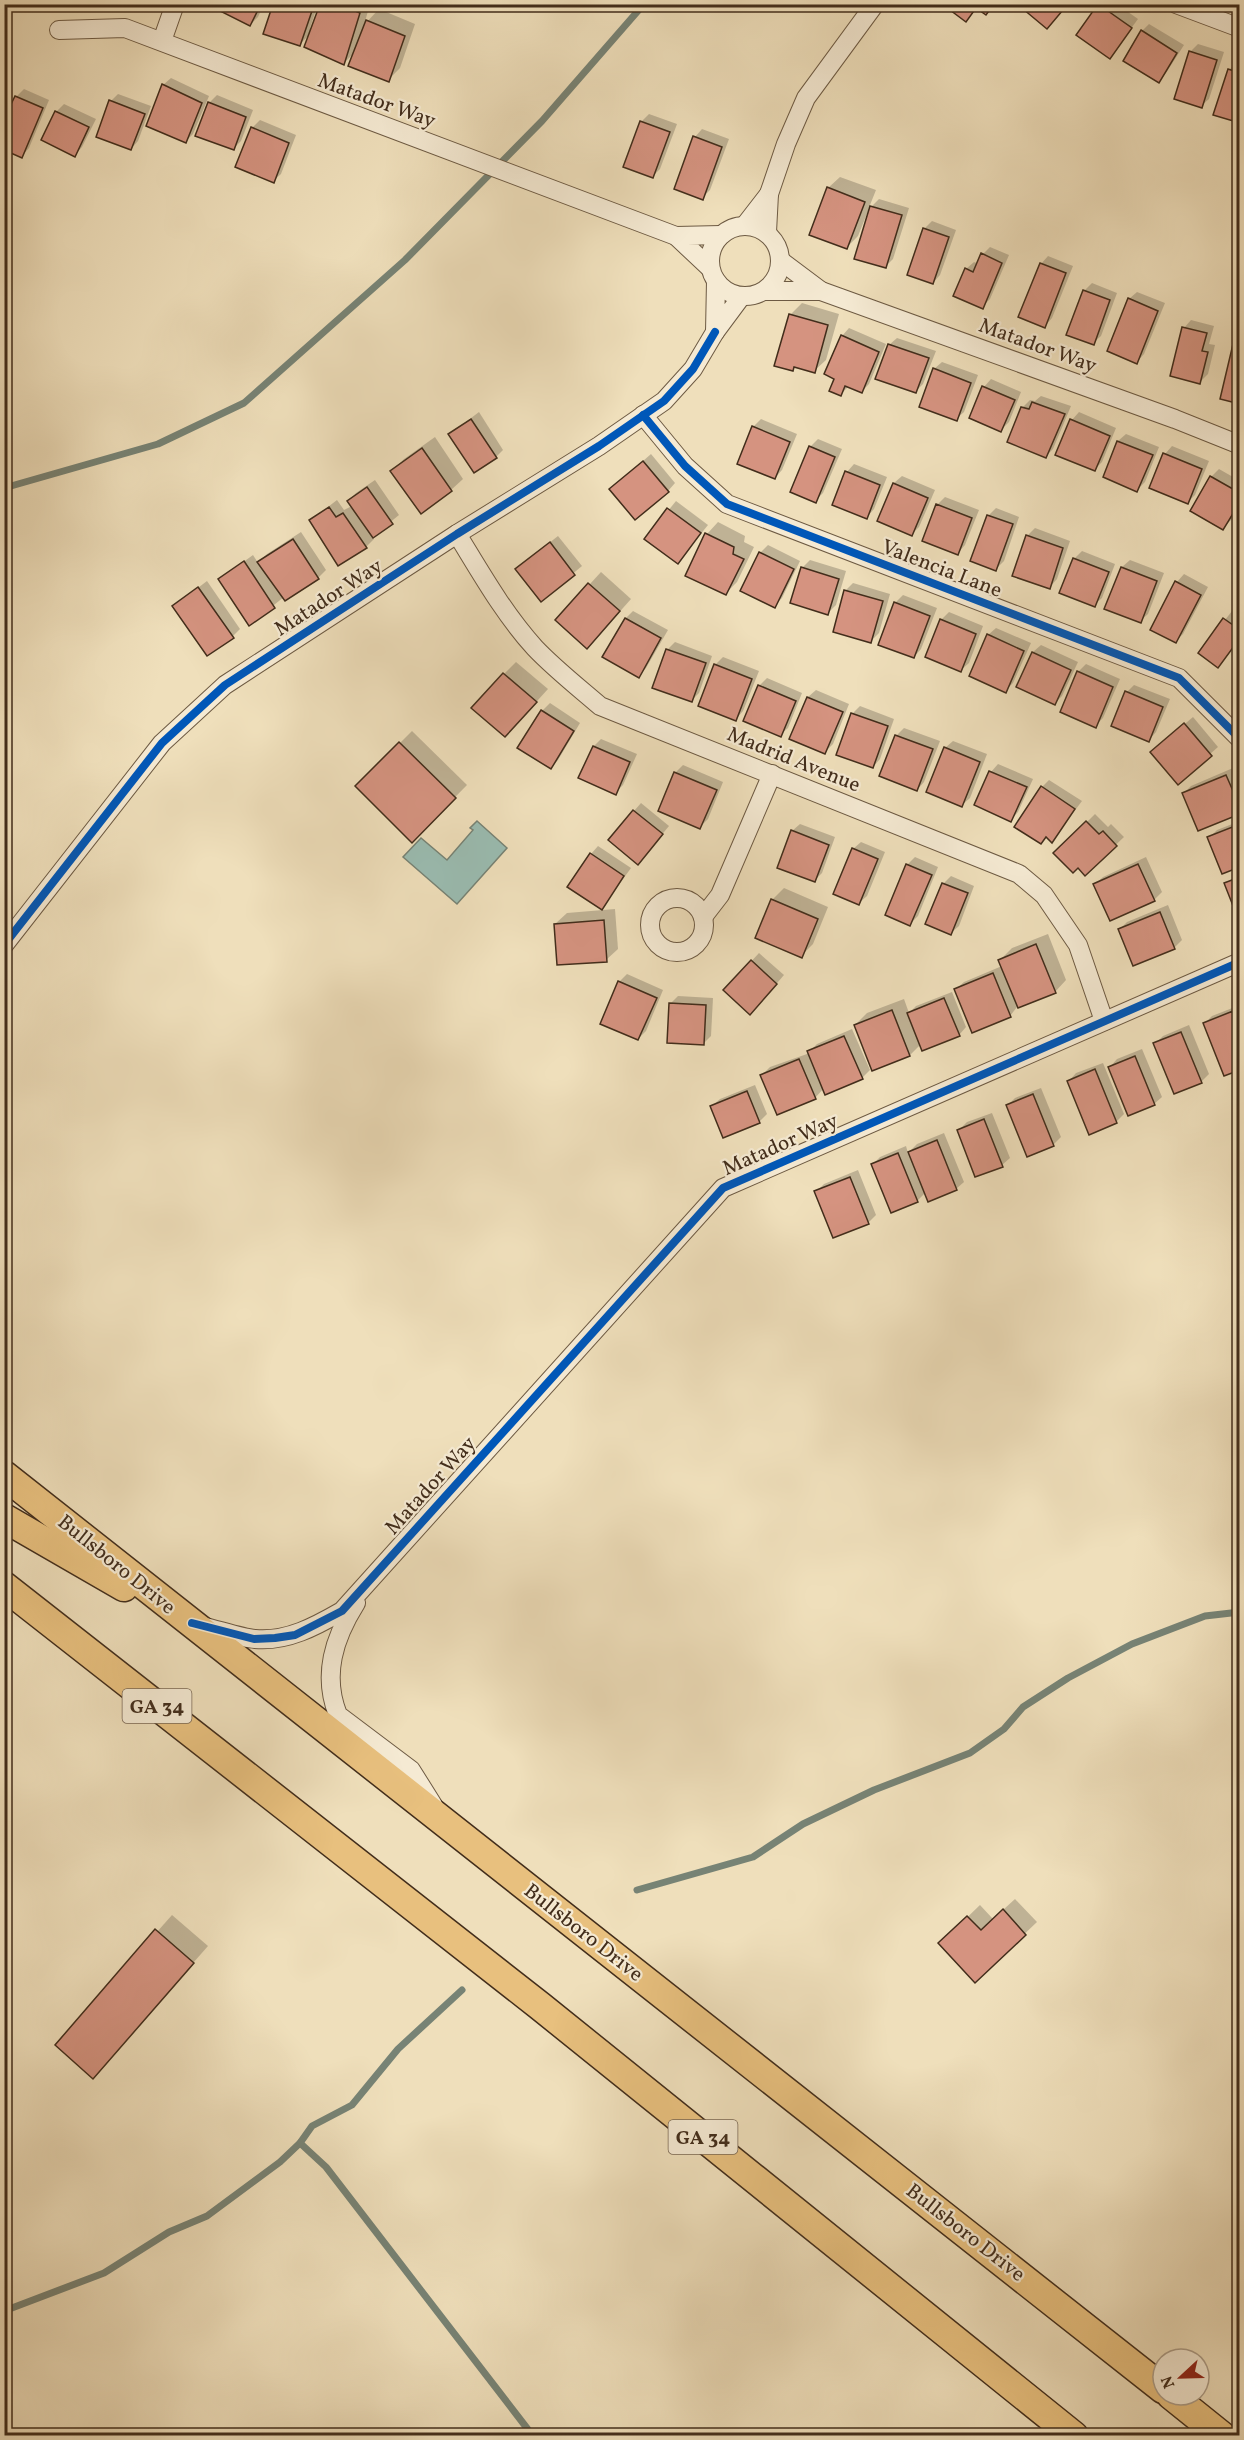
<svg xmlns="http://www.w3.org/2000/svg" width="1244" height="2440" font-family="Vollkorn,serif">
	<rect width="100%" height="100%" fill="#efdfbb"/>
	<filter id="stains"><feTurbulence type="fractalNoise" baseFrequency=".00333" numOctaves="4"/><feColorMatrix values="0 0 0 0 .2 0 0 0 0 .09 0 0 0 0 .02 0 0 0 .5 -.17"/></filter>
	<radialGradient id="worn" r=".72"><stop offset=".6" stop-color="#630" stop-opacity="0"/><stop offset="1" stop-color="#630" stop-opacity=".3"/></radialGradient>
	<polygon fill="#9abcb1" stroke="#778375" stroke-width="1.5" points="477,821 507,848 457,904 403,857 421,838 447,860 473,830 470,828"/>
	<g fill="#0003">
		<polygon points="219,4 264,4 258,17 250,25"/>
		<polygon points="275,4 318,4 310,28 313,29 322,4 370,4 364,25 379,9 415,24 400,68 388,80 355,52 344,63 311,33 299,45"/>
		<polygon points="1099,4 1117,4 1138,19 1110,57 1078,35"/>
		<polygon points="1149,24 1184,45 1166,73 1159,81 1142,31"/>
		<polygon points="1198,44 1224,52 1209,99 1201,106 1190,52"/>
		<polygon points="1237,62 1240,63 1240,122 1229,70"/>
		<polygon points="171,78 209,96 193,134 185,142 163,85"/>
		<polygon points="24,89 49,100 29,148 22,156 16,97"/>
		<polygon points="118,94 151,106 138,141 131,149 111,101"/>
		<polygon points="217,95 253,110 241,141 234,148 209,103"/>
		<polygon points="64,104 96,119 82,147 75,155 56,112"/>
		<polygon points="649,114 677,124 660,169 653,176 641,122"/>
		<polygon points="260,120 296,135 281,174 273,181 252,128"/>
		<polygon points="702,129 729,139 710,190 702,198 676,188 695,137"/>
		<polygon points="840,177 876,190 868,210 879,199 909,208 893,259 885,267 870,212 868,211 858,236 847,247 828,188"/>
		<polygon points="932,221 956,230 940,275 933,283 924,229"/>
		<polygon points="990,247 1009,255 990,299 982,307 966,269 974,262 979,264 983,254"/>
		<polygon points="1048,256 1073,266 1052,318 1045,326 1041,264"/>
		<polygon points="1092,283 1117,293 1101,336 1093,343 1084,291"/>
		<polygon points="1137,292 1165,303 1144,354 1137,362 1129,299"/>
		<polygon points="802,303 839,314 826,360 814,371 796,366 792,369 790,315"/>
		<polygon points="1191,320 1214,326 1209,344 1215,345 1208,374 1200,382 1184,328"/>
		<polygon points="849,328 886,344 869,384 862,391 849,386 841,394 836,378 842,336"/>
		<polygon points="897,338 936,351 923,384 915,392 889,345"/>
		<polygon points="942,362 978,375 964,412 956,419 934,369"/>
		<polygon points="991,379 1021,392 1009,422 1001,430 984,387"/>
		<polygon points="1041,396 1071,406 1053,449 1046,456 1022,408 1030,400 1035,401"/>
		<polygon points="479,412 503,450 496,457 450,434"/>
		<polygon points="1079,412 1116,428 1102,462 1094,470 1057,454 1072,420"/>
		<polygon points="761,419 797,434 782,470 775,478 753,427"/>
		<polygon points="1126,434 1159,447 1145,482 1137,490 1104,477 1118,441"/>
		<polygon points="435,437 463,479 451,490 421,512 392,471 404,459"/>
		<polygon points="818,439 842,449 823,493 815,501 792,491 811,446"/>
		<polygon points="1172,446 1209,461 1195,495 1188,502 1165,454"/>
		<polygon points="651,454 675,483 668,491 619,482"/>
		<polygon points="854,464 887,477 874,509 867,517 847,472"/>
		<polygon points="1219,469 1240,481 1240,505 1231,520 1223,528 1211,477"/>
		<polygon points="902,476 935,490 919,527 912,534 878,520 894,483"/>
		<polygon points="375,480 399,515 372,537 374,539 366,547 339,564 311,520 337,500 344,510 352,506 348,501 356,493"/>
		<polygon points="945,497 979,510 965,545 958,553 937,505"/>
		<polygon points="676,501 708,525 678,562 646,538"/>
		<polygon points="996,508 1019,517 1004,561 996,569 988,516"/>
		<polygon points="718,522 745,536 744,542 754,547 737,582 726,593 707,534"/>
		<polygon points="1035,528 1070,541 1057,579 1050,587 1027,536"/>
		<polygon points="301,532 326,570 318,578 284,597 250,624 220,579 253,555 258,563 267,554"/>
		<polygon points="558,536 582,566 541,600 525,562"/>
		<polygon points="768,545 800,561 782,598 774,606 742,590 761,552"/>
		<polygon points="1082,551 1115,564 1102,598 1094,605 1074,559"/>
		<polygon points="810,560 846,571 836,605 828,613 802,568"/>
		<polygon points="1130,560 1164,573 1148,614 1140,621 1122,567"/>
		<polygon points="601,572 631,599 599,635 557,620"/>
		<polygon points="1184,574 1208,587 1183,634 1176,641 1177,582"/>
		<polygon points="207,581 240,629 233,636 174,606"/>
		<polygon points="853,583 890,594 879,633 871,641 845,591"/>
		<polygon points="903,595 937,608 921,649 914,657 895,603"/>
		<polygon points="633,611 668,630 646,668 639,676 604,657 626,618"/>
		<polygon points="1232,611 1240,617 1240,639 1218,666 1200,652"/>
		<polygon points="949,612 983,626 969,663 961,670 941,620"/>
		<polygon points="996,628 1031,643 1013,683 1005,691 988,635"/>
		<polygon points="675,642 712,656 699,693 691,701 667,650"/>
		<polygon points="1041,645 1078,662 1062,696 1054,704 1018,687 1033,652"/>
		<polygon points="723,657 759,671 743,711 736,719 715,665"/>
		<polygon points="516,662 548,689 517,723 504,674"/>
		<polygon points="1086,664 1120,679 1103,718 1095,726 1078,672"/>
		<polygon points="767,678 802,693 788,728 780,735 759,686"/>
		<polygon points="1134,685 1170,699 1156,732 1149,740 1127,692"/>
		<polygon points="816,690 849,704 833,744 825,752 791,738 808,697"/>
		<polygon points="550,703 580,723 558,760 551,768 542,711"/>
		<polygon points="860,706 894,719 880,759 873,767 852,714"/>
		<polygon points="1193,717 1218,747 1178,782 1160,745"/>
		<polygon points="904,728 940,741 924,782 917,790 881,776 897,735"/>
		<polygon points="412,731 467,785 412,841 357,786"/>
		<polygon points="601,739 637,754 623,785 615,793 594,746"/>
		<polygon points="953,741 987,754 970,798 962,805 945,748"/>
		<polygon points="998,764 1033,779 1018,812 1011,820 976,805 991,772"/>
		<polygon points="683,765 723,782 708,819 700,827 660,810 676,772"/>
		<polygon points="1233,768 1240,782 1240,812 1184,793 1191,786"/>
		<polygon points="1049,780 1082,801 1052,841 1042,787"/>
		<polygon points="641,803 669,826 645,855 634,811"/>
		<polygon points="1095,814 1108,827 1111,824 1124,837 1085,874 1079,866 1056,853"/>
		<polygon points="1240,821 1240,866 1209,838 1217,830"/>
		<polygon points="800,824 835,837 822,873 814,881 792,831"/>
		<polygon points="861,842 885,852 867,896 859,903 853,849"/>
		<polygon points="598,846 631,868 602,908 591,854"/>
		<polygon points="915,857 938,867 918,916 910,924 907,865"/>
		<polygon points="1146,857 1162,892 1154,900 1095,884 1103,877"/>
		<polygon points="1240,873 1240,917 1226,883"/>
		<polygon points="951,876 974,886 959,926 951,933 943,884"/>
		<polygon points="784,888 828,907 813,944 801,956 772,900"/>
		<polygon points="1168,905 1182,940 1174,948 1119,930 1127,922"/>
		<polygon points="615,909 618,949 606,960 555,924 567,913"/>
		<polygon points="1048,934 1066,980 1055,992 1017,1007 1010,1016 956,989 964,982 1002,966 1000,960 1012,948"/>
		<polygon points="759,953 784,975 758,1005 725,990"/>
		<polygon points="627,974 663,990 646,1031 638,1039 619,982"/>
		<polygon points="952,992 966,1027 959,1035 921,1044 910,1055 873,1069 855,1025 867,1013 904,999 909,1013 916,1006"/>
		<polygon points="678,996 713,998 711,1036 703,1044 670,1004"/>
		<polygon points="1240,1005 1240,1069 1204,1024 1212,1016"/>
		<polygon points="1189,1025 1209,1074 1201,1082 1155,1044 1163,1036"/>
		<polygon points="852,1029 870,1070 862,1078 824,1088 815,1098 762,1075 770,1067 807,1054 817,1044"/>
		<polygon points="1142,1049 1162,1097 1154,1104 1110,1067 1117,1059"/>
		<polygon points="1103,1063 1124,1114 1116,1122 1069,1081 1076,1073"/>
		<polygon points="755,1085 767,1114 759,1122 712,1106 720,1099"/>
		<polygon points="1041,1088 1061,1137 1053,1145 1007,1106 1015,1098"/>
		<polygon points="992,1113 1010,1158 1002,1165 959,1130 967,1122"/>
		<polygon points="944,1133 964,1182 956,1189 926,1192 917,1201 873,1164 880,1157 906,1146 908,1153 917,1144"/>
		<polygon points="858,1170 876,1215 868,1223 816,1192 824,1184"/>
		<polygon points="1015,1899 1037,1922 975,1981 952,1932 980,1905 993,1919"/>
		<polygon points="172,1915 208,1946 93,2077 57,2045"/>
	</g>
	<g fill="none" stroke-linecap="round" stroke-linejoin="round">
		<g stroke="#778375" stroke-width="7">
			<polyline points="4,488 158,444 244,403 405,260 542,121 644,4"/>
			<polyline points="637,1890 753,1857 803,1824 874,1790 970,1753 1004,1729 1023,1707 1068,1678 1132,1644 1205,1616 1240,1612"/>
			<polyline points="300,2143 326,2167 533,2436"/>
			<polyline points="4,2311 104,2273 169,2232 207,2216 280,2162 300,2143 312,2126 352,2105 398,2049 462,1990"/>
		</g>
	</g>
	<g fill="#d59380" stroke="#422d1b" stroke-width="1.5">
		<polygon points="218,4 261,4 250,26 216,9"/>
		<polygon points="273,4 302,4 313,8 300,46 263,34"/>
		<polygon points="320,4 339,4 360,13 344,65 304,47"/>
		<polygon points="942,4 994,4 986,15 976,8 966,22"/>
		<polygon points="1027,4 1068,4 1047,29 1023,9"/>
		<polygon points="1098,4 1132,28 1110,59 1076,35"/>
		<polygon points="366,20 405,36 389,82 348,66"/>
		<polygon points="1141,30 1177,53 1159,83 1123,61"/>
		<polygon points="1189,51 1217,60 1202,108 1174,99"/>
		<polygon points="1228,69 1240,73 1240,123 1213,115"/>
		<polygon points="162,84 202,103 186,143 146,126"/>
		<polygon points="15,96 43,108 22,158 4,150 4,119"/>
		<polygon points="109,100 145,114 131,150 96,137"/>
		<polygon points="208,102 246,117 234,150 195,136"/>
		<polygon points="55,111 89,127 75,157 41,140"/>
		<polygon points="640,121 670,132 653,178 623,167"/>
		<polygon points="251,127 289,143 274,183 235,167"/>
		<polygon points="693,136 722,147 703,200 674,189"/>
		<polygon points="827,187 865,202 847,249 809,235"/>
		<polygon points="870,206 902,215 886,268 854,259"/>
		<polygon points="923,228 949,237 933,284 907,275"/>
		<polygon points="981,253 1002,263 983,309 953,296 965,268 973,272"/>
		<polygon points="1040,263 1066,273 1045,328 1018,317"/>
		<polygon points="1083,290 1110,300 1094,345 1066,335"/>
		<polygon points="1128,298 1158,311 1137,364 1107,351"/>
		<polygon points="789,314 828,325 815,373 794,367 793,371 774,366"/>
		<polygon points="1182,327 1207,333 1202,351 1208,352 1200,384 1170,376"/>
		<polygon points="841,335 879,352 862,393 845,386 841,396 829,391 834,379 824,374"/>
		<polygon points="888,344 929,358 916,393 875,379"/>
		<polygon points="1233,344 1240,346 1240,404 1220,399"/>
		<polygon points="933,368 971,383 957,421 919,407"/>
		<polygon points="982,386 1015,400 1001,432 969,418"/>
		<polygon points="1032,402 1065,414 1046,458 1007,442 1021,407 1029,409"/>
		<polygon points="471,419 497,458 474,473 448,434"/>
		<polygon points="1070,419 1110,436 1095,471 1055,455"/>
		<polygon points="752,426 790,442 775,479 737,464"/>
		<polygon points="1117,441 1153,455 1137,492 1103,477"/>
		<polygon points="809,446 835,457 816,503 790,492"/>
		<polygon points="422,448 452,491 421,514 390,471"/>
		<polygon points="1163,453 1202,469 1188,504 1149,488"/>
		<polygon points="643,461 669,492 635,520 609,489"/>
		<polygon points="845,471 880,485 867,519 832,505"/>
		<polygon points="1210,476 1240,493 1240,502 1223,530 1190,511"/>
		<polygon points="893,483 928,498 912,536 877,521"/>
		<polygon points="367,487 393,524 373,538 347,501"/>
		<polygon points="936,504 972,518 958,555 922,541"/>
		<polygon points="329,507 336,517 343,513 367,548 338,566 309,520"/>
		<polygon points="667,508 701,533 678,564 644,539"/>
		<polygon points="987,515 1013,524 996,571 970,561"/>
		<polygon points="705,533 734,547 733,554 744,559 726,595 685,576"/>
		<polygon points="1026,535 1063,548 1050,589 1012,576"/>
		<polygon points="293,539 319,579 285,601 257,562"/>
		<polygon points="550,542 575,575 541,602 515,569"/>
		<polygon points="759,552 794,569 775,608 740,591"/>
		<polygon points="1073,558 1109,572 1095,607 1059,593"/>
		<polygon points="244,561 275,608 249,626 218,579"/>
		<polygon points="801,567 839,579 828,615 790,603"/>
		<polygon points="1121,567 1157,581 1141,623 1104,609"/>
		<polygon points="1175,581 1201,595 1176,643 1150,630"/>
		<polygon points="588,583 620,611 587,649 555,620"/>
		<polygon points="198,587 234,638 207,656 172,606"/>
		<polygon points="844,590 883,601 871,643 833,632"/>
		<polygon points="894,602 930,616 914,658 878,645"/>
		<polygon points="625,618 661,638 639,678 602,657"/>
		<polygon points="1223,618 1240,630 1240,638 1218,668 1198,653"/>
		<polygon points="940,619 976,634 961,672 925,657"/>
		<polygon points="987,634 1024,651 1006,693 969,676"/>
		<polygon points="666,649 706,663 692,702 652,688"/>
		<polygon points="1032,652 1071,670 1055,705 1016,687"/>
		<polygon points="714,664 752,679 736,721 698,706"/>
		<polygon points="1077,671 1113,687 1096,728 1060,712"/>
		<polygon points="503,673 537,702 505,737 471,708"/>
		<polygon points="758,685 796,701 781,737 743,721"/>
		<polygon points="1125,691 1163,707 1149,742 1111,726"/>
		<polygon points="807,697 843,712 825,754 789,739"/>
		<polygon points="541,710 574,731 551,769 517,748"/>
		<polygon points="851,713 888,726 873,768 836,755"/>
		<polygon points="1184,723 1212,756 1178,785 1150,752"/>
		<polygon points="895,735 933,749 917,791 879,776"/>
		<polygon points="399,742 456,798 412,843 355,786"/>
		<polygon points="593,746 630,762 616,795 578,778"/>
		<polygon points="944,747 980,762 962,807 926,792"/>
		<polygon points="989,771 1027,787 1011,822 974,805"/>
		<polygon points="674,772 717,790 700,829 658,811"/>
		<polygon points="1226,775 1240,807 1240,814 1198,831 1182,793"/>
		<polygon points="1041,786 1075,809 1052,843 1046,837 1041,844 1014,827"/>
		<polygon points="633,810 663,834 638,865 608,840"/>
		<polygon points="1086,821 1099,834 1103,831 1117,846 1085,876 1078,868 1073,873 1053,853"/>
		<polygon points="1240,824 1240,867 1222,874 1207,837"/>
		<polygon points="791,830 829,845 815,882 777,868"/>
		<polygon points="852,848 878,859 859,905 833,894"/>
		<polygon points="590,853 624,876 602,910 567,887"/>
		<polygon points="906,864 932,875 910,926 885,915"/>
		<polygon points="1138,864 1155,901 1110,921 1093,884"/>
		<polygon points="1240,877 1240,920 1239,921 1224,883"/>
		<polygon points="942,883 968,893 951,935 925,924"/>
		<polygon points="771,899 818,919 802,958 755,938"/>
		<polygon points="1160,912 1175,949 1133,966 1118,929"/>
		<polygon points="604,920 607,962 557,965 554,924"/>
		<polygon points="1036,944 1056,993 1018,1008 998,960"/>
		<polygon points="751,960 777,984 750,1015 723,990"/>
		<polygon points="993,973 1011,1017 972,1033 954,989"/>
		<polygon points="618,981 657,998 638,1040 600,1024"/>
		<polygon points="944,998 960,1036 922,1051 907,1013"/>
		<polygon points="669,1003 706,1005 704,1045 667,1043"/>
		<polygon points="892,1010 910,1056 872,1071 854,1025"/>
		<polygon points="1233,1011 1240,1027 1240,1070 1224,1076 1203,1023"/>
		<polygon points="1181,1032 1202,1083 1174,1094 1153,1043"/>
		<polygon points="844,1036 863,1079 825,1095 807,1051"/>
		<polygon points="1135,1056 1155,1105 1128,1116 1108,1067"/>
		<polygon points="799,1059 816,1099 777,1115 760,1075"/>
		<polygon points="1095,1069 1117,1123 1089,1135 1067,1081"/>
		<polygon points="747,1091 760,1123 723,1138 710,1106"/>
		<polygon points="1033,1094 1054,1146 1027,1157 1006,1105"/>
		<polygon points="984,1119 1003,1167 975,1177 957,1130"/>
		<polygon points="937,1140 957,1190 928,1202 908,1152"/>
		<polygon points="898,1153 918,1202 891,1213 871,1164"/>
		<polygon points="850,1177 869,1224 833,1238 814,1191"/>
		<polygon points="1003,1909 1026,1935 975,1983 938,1943 967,1916 981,1930"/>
		<polygon points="155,1929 194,1963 93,2079 55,2045"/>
	</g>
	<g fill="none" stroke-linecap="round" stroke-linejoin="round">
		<defs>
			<g id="street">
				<polyline points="1176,4 1240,28"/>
				<polyline points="59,30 125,28 676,236"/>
				<polyline points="162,41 175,4"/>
				<polyline points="769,194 786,144 806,98 875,4"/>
				<polyline points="745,225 769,194 767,232"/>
				<circle cx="745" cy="261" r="35"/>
				<polyline points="710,268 676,236 721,235"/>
				<polyline points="716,281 715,332 741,297"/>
				<polyline points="765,291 821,291 781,261"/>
				<polyline points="821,291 1175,419 1240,445"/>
				<polyline points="643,415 685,466 727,504 1179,678 1240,739"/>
				<path d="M 457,534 C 481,573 504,614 535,648 C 555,669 578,687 600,706 L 1019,874 L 1044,895 L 1078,945 L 1104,1021"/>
				<circle cx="677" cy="925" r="27"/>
				<polyline points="703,917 720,895 772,774"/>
				<polyline points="4,945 162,743 225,685 457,534 599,446 664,401 693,369 715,332"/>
				<path d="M 356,1603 C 334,1638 322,1675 338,1715 L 411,1770 L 433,1805"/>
				<path d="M 201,1626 C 216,1629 241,1638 255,1639 C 287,1642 316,1626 342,1611 L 723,1188 L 1240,962"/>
			</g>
			<g id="primary">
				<polyline points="4,1475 1163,2389"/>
				<polyline points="4,1518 124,1587"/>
				<polyline points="4,1586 540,2006 1074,2436"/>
				<polyline points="1171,2395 1222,2436"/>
			</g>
		</defs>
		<use href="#street" stroke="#6d5a43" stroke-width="20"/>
		<use href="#primary" stroke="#422d1b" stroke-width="31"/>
		<use href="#street" stroke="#f5ead3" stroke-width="18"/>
		<use href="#primary" stroke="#e8c07e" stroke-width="28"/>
		<defs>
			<g id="cycleway">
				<polyline points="643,415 685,466 727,504 1179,678 1240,739"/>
				<polyline points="4,945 162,743 225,685 457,534 599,446 664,401 693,369 715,332"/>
				<polyline points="192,1623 254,1639 275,1638 295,1635 342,1611 723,1188 1240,962"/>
			</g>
		</defs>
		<use href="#cycleway" stroke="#f5ead3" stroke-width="11"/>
		<use href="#cycleway" stroke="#0057b8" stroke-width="8"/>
	</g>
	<g text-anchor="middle" stroke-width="4.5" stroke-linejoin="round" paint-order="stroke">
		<g fill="#f5ead3" stroke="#786652" stroke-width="1.5">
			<rect x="122.5" y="1689" width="69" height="34" rx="4.5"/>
			<rect x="668.5" y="2120" width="69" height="34" rx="4.5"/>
		</g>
		<g font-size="20" font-weight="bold" fill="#422d1b">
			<text x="157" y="1713">GA 34</text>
			<text x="703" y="2144">GA 34</text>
		</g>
		<g font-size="21" fill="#422d1b" stroke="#f5ead3">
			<text transform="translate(377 100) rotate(20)" y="7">Matador Way</text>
			<text transform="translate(1038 345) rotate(20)" y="7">Matador Way</text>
			<text transform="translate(942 568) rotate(21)" y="7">Valencia Lane</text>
			<text transform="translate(328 597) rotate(-33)" y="7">Matador Way</text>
			<text transform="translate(794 759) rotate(22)" y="7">Madrid Avenue</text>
			<text transform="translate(780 1144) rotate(-24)" y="7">Matador Way</text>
			<text transform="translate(430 1485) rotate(-48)" y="7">Matador Way</text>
			<text transform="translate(117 1564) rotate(39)" y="7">Bullsboro Drive</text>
			<text transform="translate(584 1932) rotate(38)" y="7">Bullsboro Drive</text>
			<text transform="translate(966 2232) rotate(38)" y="7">Bullsboro Drive</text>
		</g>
	</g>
	<rect width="1244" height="2440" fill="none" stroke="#efdfbb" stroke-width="24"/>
	<rect x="6" y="6" width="1232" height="2428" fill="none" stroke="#422d1b" stroke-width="3"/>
	<rect x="12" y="12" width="1220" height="2416" fill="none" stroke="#422d1b" stroke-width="1.5"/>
	<g transform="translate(1181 2377) rotate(248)"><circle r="28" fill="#f5ead3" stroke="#ad9e89" stroke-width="1.5"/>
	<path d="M0-4.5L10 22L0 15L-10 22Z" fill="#8f2418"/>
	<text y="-9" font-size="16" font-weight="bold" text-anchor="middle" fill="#422d1b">N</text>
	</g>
	<rect width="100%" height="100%" filter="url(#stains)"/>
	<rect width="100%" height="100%" fill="url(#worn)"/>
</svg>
